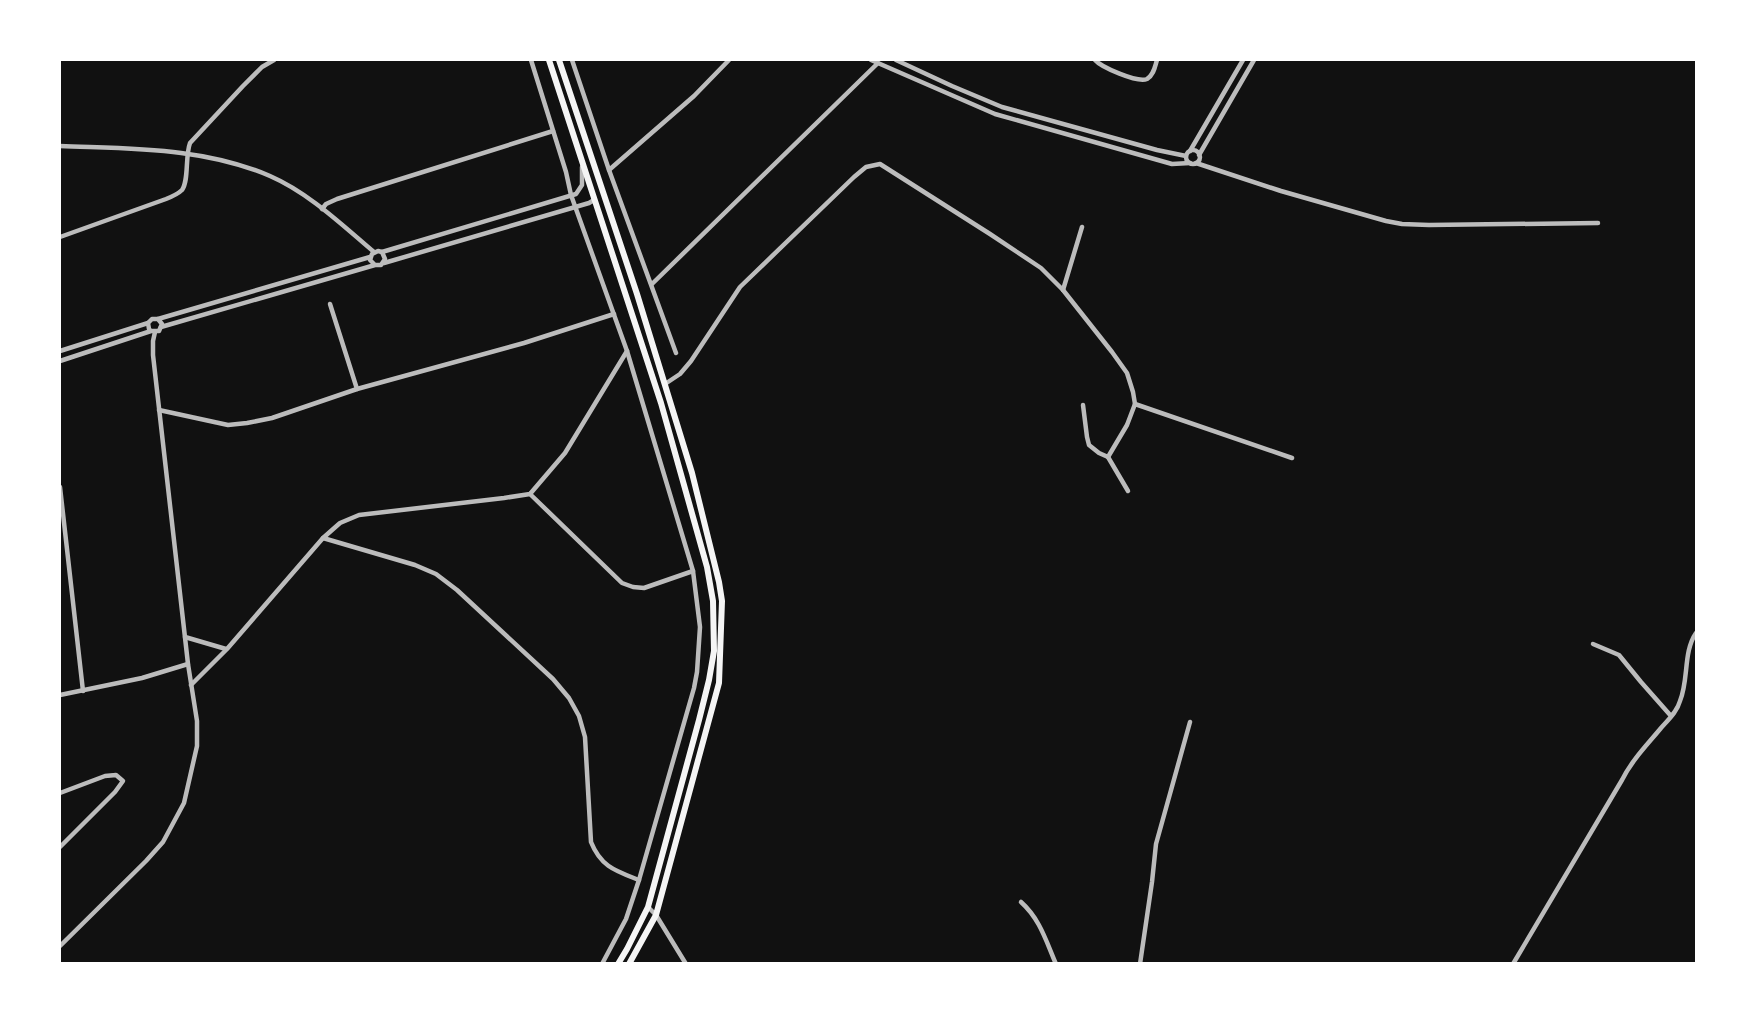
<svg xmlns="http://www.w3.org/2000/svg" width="1756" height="1023" font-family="Roboto,sans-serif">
	<rect width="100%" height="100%" fill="#111"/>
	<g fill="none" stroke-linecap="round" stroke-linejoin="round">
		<g stroke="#bcbcbc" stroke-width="4.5">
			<polyline points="531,60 566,172 571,195 627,351 693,571 700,627 697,672 694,688 639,880 626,919 602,964"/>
			<polyline points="572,60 609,170 676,353"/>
			<polyline points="871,60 995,114 1172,164 1190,163"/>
			<polyline points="896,60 952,86 1002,107 1157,150 1186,156"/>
			<path d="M 1095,60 C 1101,67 1137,83 1147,79 C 1154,75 1155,66 1157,60"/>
			<path d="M 60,146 C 131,149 203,147 270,176 C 309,193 342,225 374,252"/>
			<circle cx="1193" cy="157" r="7"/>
			<polyline points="1190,151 1243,60"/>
			<polyline points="1199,155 1254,60"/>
			<polyline points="1196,163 1281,191 1386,221 1402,224 1429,225 1598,223"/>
			<polyline points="609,170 694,96 729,60"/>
			<polyline points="322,209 326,204 337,199 553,131"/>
			<path d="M 60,237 L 166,199 C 171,197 178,194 182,190 C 189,181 185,156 190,143 L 243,86 L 262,67 L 274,60"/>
			<polyline points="382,252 576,194 582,185 582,167"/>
			<polyline points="384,263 589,203 594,200"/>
			<polyline points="652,284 878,63"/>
			<polyline points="1063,290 1082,227"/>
			<polyline points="330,304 357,389"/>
			<polyline points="158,319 370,257"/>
			<polyline points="161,327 375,265 381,265 385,259 382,252 378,251 372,254 370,260 375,265"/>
			<polyline points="60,351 148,323"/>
			<polyline points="60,361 151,331 159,331 162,324 158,319 152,319 148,323 149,329 151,331"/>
			<polyline points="665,384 680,374 691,361 740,287 854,177 866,167 880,164 990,234 1041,268 1063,290 1112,352 1127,373 1133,392 1135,404 1127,425 1108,457"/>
			<polyline points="1135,404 1292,458"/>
			<polyline points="1083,405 1087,437 1089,445 1099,453 1108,457 1128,491"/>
			<polyline points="159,410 228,425 247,423 272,418 357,389 524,343 614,314"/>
			<polyline points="60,487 83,691"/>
			<polyline points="530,494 622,583 633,587 644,588 693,571"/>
			<path d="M 323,538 L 415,565 L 436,574 L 457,590 L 553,679 L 569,698 L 579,716 L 585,737 L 591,842 C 601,867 616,871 639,880"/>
			<polyline points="185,637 226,649"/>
			<polyline points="1593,644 1619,655 1641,682 1671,716"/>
			<polyline points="191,685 227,649 323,538 340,523 359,515 504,498 530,494 565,453 627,351"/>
			<polyline points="60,695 142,678 188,664"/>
			<polyline points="60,793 105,776 116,775 123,781 115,792 60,847"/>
			<path d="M 1021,902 C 1040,919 1046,941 1056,964"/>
			<polyline points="648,907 656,915 686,964"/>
			<polyline points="60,946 146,861 163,842 184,803 197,746 197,721 188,664 153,355 153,341 155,332"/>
			<polyline points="1140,964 1152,882 1156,844 1190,722"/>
			<path d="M 1513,964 L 1622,780 C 1632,760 1647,745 1661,728 C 1668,720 1677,712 1680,701 C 1689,679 1683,652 1696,633"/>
		</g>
		<g stroke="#f5f5f5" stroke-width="6">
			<polyline points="549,60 661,403 707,567 713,601 714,651 709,680 699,720 648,907 627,949 618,964"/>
			<polyline points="559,60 637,294 692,473 719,582 722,601 719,683 656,915 629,964"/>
		</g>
	</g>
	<rect width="1756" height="1023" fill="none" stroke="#ffffff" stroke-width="122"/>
</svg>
